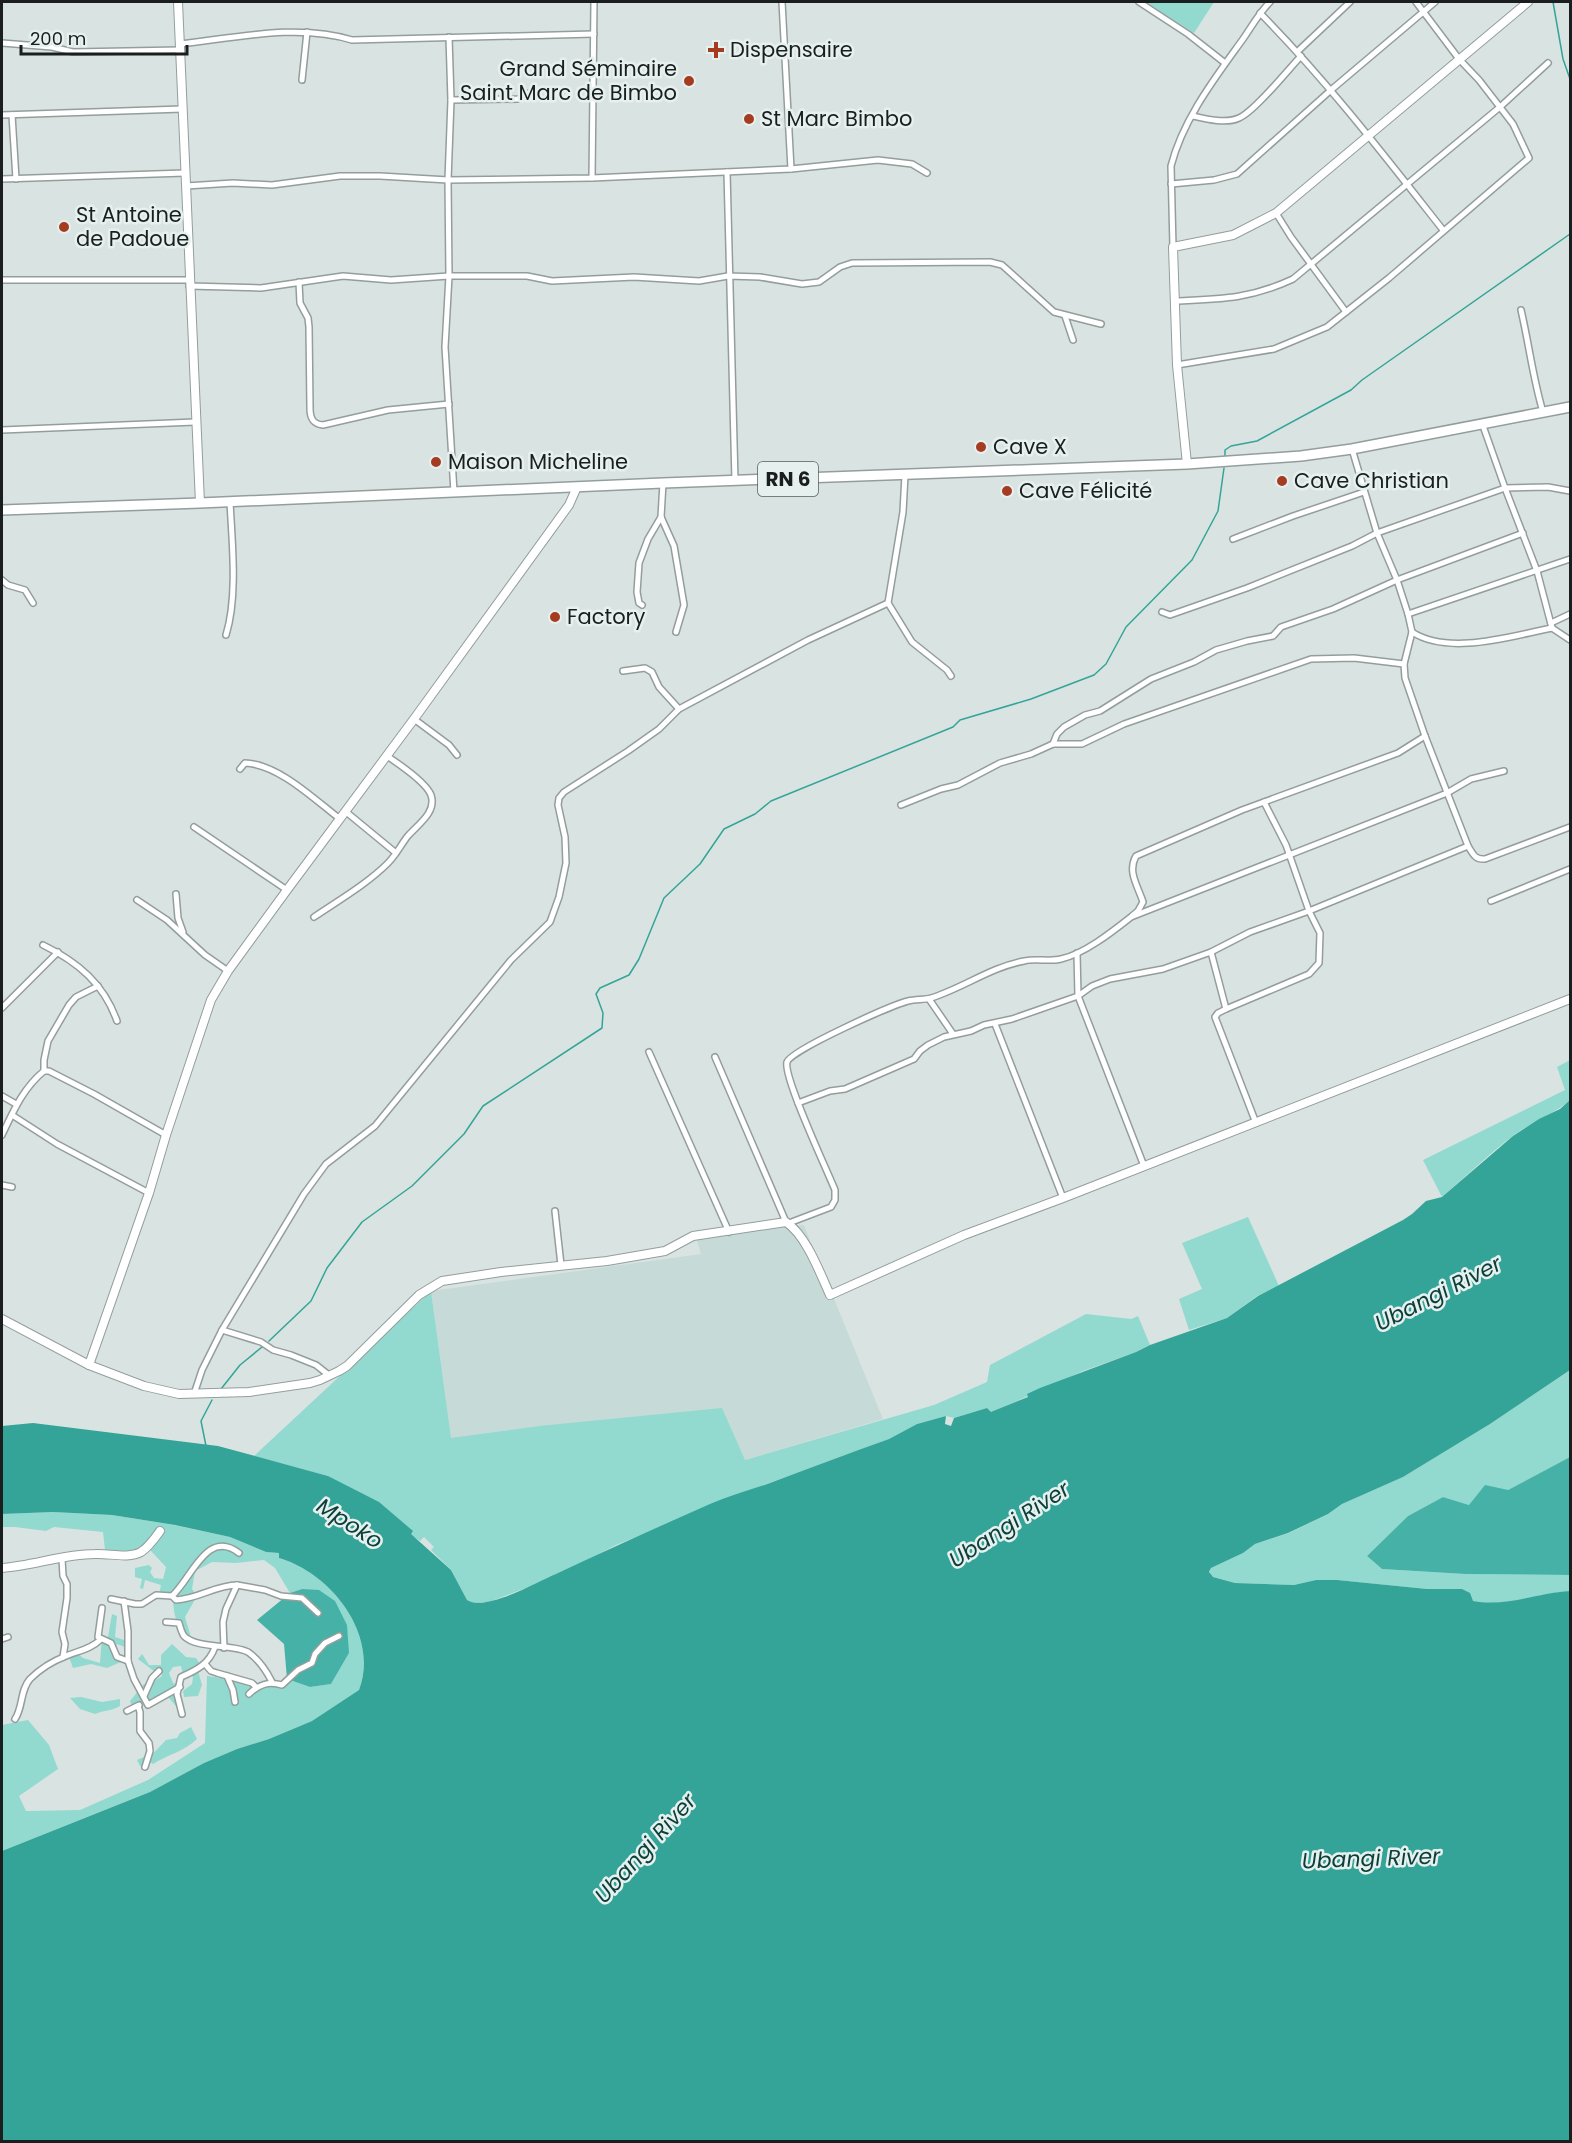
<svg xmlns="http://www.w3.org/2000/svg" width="1572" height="2143" font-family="Poppins,sans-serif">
	<rect width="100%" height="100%" fill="#d9e4e2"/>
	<polygon fill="#c6dbd7" points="804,1225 883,1419 745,1460 539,1426 451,1439 431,1291 701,1254 697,1240 777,1227"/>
	<g fill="#92d9cf">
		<polygon points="1146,2 1214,2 1194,33"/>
		<path d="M 1570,1060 L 1570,1100 C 1554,1114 1532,1122 1514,1135 C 1489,1154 1466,1176 1442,1197 L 1423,1160 L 1565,1090 L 1557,1067 Z"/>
		<polygon points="1248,1217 1279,1286 1257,1296 1227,1318 1189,1330 1179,1299 1202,1289 1182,1243"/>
		<polygon points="431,1291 451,1438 539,1426 722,1408 745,1460 934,1405 987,1382 990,1365 1086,1314 1131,1319 1138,1316 1150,1345 1136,1352 1083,1371 991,1413 987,1408 954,1418 946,1416 917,1424 889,1439 712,1504 680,1519 616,1545 582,1563 531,1586 489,1602 471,1603 467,1600 451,1570 431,1550 434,1547 424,1537 420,1541 410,1534 412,1532 328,1476 254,1456"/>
		<path d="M 1570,1370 L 1570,1457 L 1508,1490 L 1469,1505 L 1443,1497 L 1408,1516 L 1367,1556 L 1382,1569 L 1465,1574 L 1570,1575 L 1570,1591 C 1537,1594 1506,1608 1472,1601 L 1462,1589 L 1427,1589 L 1337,1580 L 1316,1580 L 1294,1585 L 1235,1583 L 1213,1577 L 1209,1574 L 1211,1568 L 1243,1553 L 1255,1544 L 1289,1533 L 1328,1514 L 1342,1504 L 1403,1477 L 1490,1424 Z"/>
		<path d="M 53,1512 L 112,1515 L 174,1525 L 230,1537 L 266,1552 L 279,1553 L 279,1558 C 331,1573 380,1635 359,1690 L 312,1721 L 269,1739 L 237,1749 L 204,1763 L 150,1792 L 2,1851 L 2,1725 L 28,1720 L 49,1745 L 58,1769 L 19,1796 L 26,1811 L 80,1810 L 148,1780 L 205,1743 L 207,1676 L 284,1687 L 287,1679 L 310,1687 L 331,1684 L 349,1653 L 302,1589 L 290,1593 L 275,1568 L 264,1560 L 236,1563 L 212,1562 L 195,1571 L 192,1589 L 197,1596 L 185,1617 L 191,1637 C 176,1627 174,1617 173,1599 L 159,1594 L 161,1585 L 145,1580 L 143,1589 L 140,1588 L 142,1579 L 135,1577 L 135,1568 L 149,1565 L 152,1568 L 150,1572 L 154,1578 L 163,1579 L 166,1567 L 151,1551 L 147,1544 L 131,1551 L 105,1550 L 103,1532 L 54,1527 L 46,1531 L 15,1527 L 2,1527 L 2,1514 Z"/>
		<polygon points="112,1614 117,1616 115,1637 127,1641 125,1647 117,1644 114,1656 121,1662 107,1668 91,1664 73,1668 69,1657 78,1654 83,1658 100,1663 102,1636 108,1637"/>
		<polygon points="172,1644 186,1657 196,1658 203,1669 198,1671 202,1685 198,1696 184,1697 183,1691 192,1684 193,1677 190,1674 183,1675 181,1666 173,1667 169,1673 173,1683 178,1685 179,1706 176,1706 169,1698 162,1695 148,1703 146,1700 132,1707 130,1701 143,1685 148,1682 153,1682 162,1676 161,1670 155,1672 138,1659 142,1654 149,1665 161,1665 161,1655"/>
		<path d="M 81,1697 L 102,1702 L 120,1699 L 120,1706 C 112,1711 104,1710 95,1714 L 80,1709 L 70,1698 Z"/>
		<path d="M 191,1727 L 197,1739 C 183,1752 169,1754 153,1764 L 150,1762 L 140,1766 L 137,1760 L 144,1757 L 148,1759 L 166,1740 L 177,1738 L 180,1733 Z"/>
	</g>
	<g fill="#46b2a7">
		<polygon points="1570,1457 1570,1575 1465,1574 1382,1569 1367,1556 1408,1516 1443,1497 1469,1505 1485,1485 1508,1490"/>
		<polygon points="302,1589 319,1590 335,1601 347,1625 349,1653 331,1684 310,1687 287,1679 284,1644 257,1620 290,1593"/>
	</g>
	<path fill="#34a498" d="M 1570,1100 L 1570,1370 L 1490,1424 L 1403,1477 L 1342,1504 L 1328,1514 L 1288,1533 L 1255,1544 L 1243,1553 L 1211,1568 L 1209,1572 L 1213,1577 L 1235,1583 L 1294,1585 L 1316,1580 L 1337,1580 L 1427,1589 L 1462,1589 L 1470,1593 L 1473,1601 C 1508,1607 1536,1593 1570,1591 L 1570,2141 L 2,2141 L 2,1851 L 150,1792 L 204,1763 L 237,1749 L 269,1739 L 312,1721 L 359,1690 C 380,1635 331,1573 279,1558 L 279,1553 L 266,1552 L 230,1537 L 175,1525 L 112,1515 L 53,1512 L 2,1514 L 2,1426 L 33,1423 L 218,1446 L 328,1476 L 379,1502 L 413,1531 L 411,1534 L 451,1570 L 467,1600 C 485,1612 537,1582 556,1574 C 607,1550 658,1527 710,1504 C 729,1496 750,1490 770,1483 C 810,1468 849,1453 889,1439 L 917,1424 L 946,1416 L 945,1424 L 951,1426 L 954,1418 L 987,1408 L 991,1412 L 1028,1397 L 1027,1394 L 1040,1388 L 1136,1352 L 1150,1345 L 1227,1318 L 1258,1296 L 1403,1220 L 1412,1214 L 1426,1201 L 1442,1197 L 1513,1136 L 1539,1119 L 1560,1109 Z"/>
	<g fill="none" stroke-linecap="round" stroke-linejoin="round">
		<g stroke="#34a498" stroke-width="1.5">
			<polyline points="1553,2 1563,59 1570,79"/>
			<polyline points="1225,457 1225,450 1231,446 1257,441 1351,390 1362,380 1570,234"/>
			<polyline points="269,1341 311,1301 327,1268 362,1222 412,1186 464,1134 483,1106 602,1028 603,1013 596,994 600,988 629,975 639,959 664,898 700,864 724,829 755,814 771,801 953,727 960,720 1031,699 1094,675 1106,664 1126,627 1192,560 1218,511 1224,468"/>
			<polyline points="221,1389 240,1365 262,1347"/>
			<polyline points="206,1446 201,1421 212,1400"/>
		</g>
		<defs>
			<g id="street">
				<polyline points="782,2 791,169"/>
				<polyline points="1139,2 1188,34 1225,63"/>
				<path d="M 1260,13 C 1327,81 1384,155 1443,230"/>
				<polyline points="449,37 451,100 448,180 449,276 445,347 454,492"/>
				<polyline points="2,43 52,47 73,52 180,50"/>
				<path d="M 180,44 C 235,38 298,23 352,40 L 594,34"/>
				<polyline points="1298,51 1350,2"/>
				<polyline points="302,80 307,32"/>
				<polyline points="451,100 518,99 533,91"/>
				<polyline points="2,115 182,109"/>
				<polyline points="12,115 16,179"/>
				<path d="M 1193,116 C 1206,119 1226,124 1239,118 C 1254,112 1288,70 1301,56"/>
				<polyline points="727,172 735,481"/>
				<polyline points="592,178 594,2"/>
				<polyline points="2,179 185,173"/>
				<polyline points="1171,184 1214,180 1237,174 1331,90 1435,2"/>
				<polyline points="186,186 233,183 272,185 340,176 380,176 448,180 592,178 791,169 878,160 912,164 927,173"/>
				<polyline points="1276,213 1291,237 1346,312"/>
				<path d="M 1173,247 L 1171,166 C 1183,119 1215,78 1243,39 C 1252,26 1259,13 1270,2"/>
				<polyline points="2,280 189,280"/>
				<path d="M 299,282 L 300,303 L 308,318 L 309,327 L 310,408 C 310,417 312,424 323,425 L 388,410 L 449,404"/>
				<polyline points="189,286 261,288 343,276 391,280 449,276 527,276 552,281 634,277 699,281 728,276 760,277 802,284 819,282 840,267 852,263 990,262 1002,265 1054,312 1101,324"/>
				<path d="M 1175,301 C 1221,299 1250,299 1293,279 L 1500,107 L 1548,63"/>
				<path d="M 1521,310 C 1529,344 1533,379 1543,412"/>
				<polyline points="1065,316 1073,340"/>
				<polyline points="1177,365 1274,349 1327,327 1389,278 1529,158 1513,124 1479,80 1459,59 1416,2"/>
				<polyline points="1482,423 1505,488 1537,571 1552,628"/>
				<polyline points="2,430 195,422"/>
				<path d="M 1352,449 L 1377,533 L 1397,580 L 1408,614 L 1412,632 L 1404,664 L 1405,678 L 1425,736 L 1468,846 C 1473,854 1475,860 1485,859 L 1570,827"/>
				<polyline points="663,483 661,517 674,546 684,605 676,632"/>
				<polyline points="1233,539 1293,516 1364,492"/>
				<polyline points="2,580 8,585 25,590 33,603"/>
				<polyline points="888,603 912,642 947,670 951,676"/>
				<polyline points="642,605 639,603 637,592 639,563 648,539 661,517"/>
				<polyline points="1162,612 1170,615 1247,588 1352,546 1377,533 1505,488 1548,487 1570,491"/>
				<polyline points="1408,614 1570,559"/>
				<polyline points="1551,623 1570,614"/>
				<path d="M 1412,632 C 1449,656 1511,636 1552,628 L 1570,640"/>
				<path d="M 226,635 C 238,596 232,542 230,502"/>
				<polyline points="623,671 645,668 652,672 659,687 679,709"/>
				<polyline points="414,719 449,745 457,755"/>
				<polyline points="1053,744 1057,734 1064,727 1085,715 1100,711 1151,679 1194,662 1216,650 1247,641 1273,636 1281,627 1333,609 1397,580 1523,533"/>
				<path d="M 240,769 L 245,763 C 278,764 314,799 340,819"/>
				<polyline points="901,805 941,789 958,785 1000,763 1031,754 1053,744 1082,744 1124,724 1311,659 1354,658 1404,664"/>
				<polyline points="345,811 396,853"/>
				<polyline points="194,827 287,890"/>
				<polyline points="176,894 178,918 183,932"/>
				<polyline points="137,900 167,920 205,955 228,971"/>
				<polyline points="1491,901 1570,869"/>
				<path d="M 1132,916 L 1138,911 L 1143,902 C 1138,886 1127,872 1136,856 L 1242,810 L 1398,753 L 1425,736"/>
				<path d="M 314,917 C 339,900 367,884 388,863 C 396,855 401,845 407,837 C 417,825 437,813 431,795 C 426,782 399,764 387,756"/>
				<path d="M 43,945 C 78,962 104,984 117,1021"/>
				<polyline points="1211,952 1226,1009"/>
				<polyline points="1077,953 1078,996 1144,1166"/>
				<polyline points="929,999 953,1034"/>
				<polyline points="2,1008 58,952"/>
				<polyline points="995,1024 1063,1198"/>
				<polyline points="649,1052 729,1232"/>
				<polyline points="715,1057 786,1222"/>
				<polyline points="44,1071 44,1060 48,1041 69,1005 76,997 98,986"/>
				<polyline points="2,1096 16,1104"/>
				<polyline points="798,1103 830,1091 845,1089 914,1059 920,1051 928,1045 944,1037 971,1031 984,1025 1012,1019 1078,996 1092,986 1110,979 1163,969 1211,952 1250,932 1309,911 1468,846"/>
				<polyline points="12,1115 57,1144 149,1193"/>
				<polyline points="1256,1123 1215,1017 1218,1013 1226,1009 1309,974 1319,963 1320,933 1309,911 1286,845 1264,802"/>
				<path d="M 2,1135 C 13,1112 23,1088 44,1071 L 49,1071 L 94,1094 L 166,1135"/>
				<polyline points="2,1185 12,1187"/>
				<polyline points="555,1211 561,1265"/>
				<path d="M 789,1223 L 831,1207 L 835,1200 L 835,1190 C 827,1170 783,1077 787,1062 C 791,1050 892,1005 908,1001 C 916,999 924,1000 931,998 C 963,988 991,967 1024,961 C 1036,958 1049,962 1061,959 C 1084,954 1112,932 1131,917 L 1447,793 L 1471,779 L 1504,771"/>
				<polyline points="222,1330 261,1342 273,1350 291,1355 316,1365 330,1376"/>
				<polyline points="194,1394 202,1370 222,1330 304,1194 326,1164 375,1126 511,960 550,922 559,897 566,863 565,837 558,805 559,798 564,792 628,751 659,729 679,709 808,640 888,603 903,512 905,475"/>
				<polyline points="62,1559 63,1576 67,1584 67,1598 62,1632 65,1644 63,1657"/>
				<path d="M 172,1596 C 192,1578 207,1528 239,1553"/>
				<path d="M 111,1599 L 135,1604 L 142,1604 L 156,1595 L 172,1596 L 176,1600 C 198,1599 216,1585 237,1585"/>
				<polyline points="124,1601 128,1631 128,1661 134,1679 148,1705 180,1687"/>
				<polyline points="102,1608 98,1637 111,1643 117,1657 128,1661"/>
				<path d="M 166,1622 L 179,1623 C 180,1627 182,1633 184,1636 C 196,1649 234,1644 248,1652 C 258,1659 267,1672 272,1682"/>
				<polyline points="2,1639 8,1637"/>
				<polyline points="224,1648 223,1622 226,1609 237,1585 265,1590 281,1596 302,1598 318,1613"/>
				<polyline points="205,1664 211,1671 217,1673 252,1683 256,1687"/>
				<polyline points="227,1676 233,1690 235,1702"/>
				<path d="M 249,1694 C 259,1684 269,1681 282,1685 L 298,1670 L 312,1663 L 315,1654 L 325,1643 L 339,1636"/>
				<polyline points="144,1696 152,1678 159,1671"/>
				<polyline points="138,1706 140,1712 140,1731 149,1743 150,1751 145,1767"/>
				<polyline points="127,1711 139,1705"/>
				<path d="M 182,1714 L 177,1694 L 181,1677 C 197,1670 209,1664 215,1647"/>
				<path d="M 15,1719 C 23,1708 20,1690 30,1679 C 40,1669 53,1661 66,1656 C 78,1651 91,1649 100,1640"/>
			</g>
			<g id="secondary">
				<polyline points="178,2 200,503"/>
				<polyline points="1187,464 1177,365 1173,247 1233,235 1276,213 1528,2"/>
				<path d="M 2,1319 L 89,1365 L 144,1386 L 179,1394 L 249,1392 L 310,1383 L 320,1380 L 339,1371 L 347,1366 L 419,1295 L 442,1281 L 501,1272 L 607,1261 L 665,1251 L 693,1236 L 786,1222 C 806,1235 820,1273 830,1295 L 964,1235 L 1063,1198 L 1570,999"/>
				<polyline points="89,1365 149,1193 166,1135 211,1000 228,971 287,890 414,719 569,505 577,487"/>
				<path d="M 2,1568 C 33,1566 63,1554 95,1554 C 109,1553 128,1559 141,1552 C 149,1547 155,1538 160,1531"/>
			</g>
			<polyline id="primary" points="2,510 200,503 663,483 1187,464 1301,456 1352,449 1570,407"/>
		</defs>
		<use href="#street" stroke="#939e9c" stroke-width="8"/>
		<use href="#secondary" stroke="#939e9c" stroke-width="10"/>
		<use href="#primary" stroke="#939e9c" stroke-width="12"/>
		<use href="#street" stroke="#fff" stroke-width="5"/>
		<use href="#secondary" stroke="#fff" stroke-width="8"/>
		<use href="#primary" stroke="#fff" stroke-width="9"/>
	</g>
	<g fill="#a53c21" stroke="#e6f1ef" stroke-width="2">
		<path d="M713 41h6v6h6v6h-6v6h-6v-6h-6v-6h6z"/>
		<circle cx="689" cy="81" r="6"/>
		<circle cx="749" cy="119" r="6"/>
		<circle cx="64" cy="227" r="6"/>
		<circle cx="981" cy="447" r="6"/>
		<circle cx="436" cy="462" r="6"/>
		<circle cx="1282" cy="481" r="6"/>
		<circle cx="1007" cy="491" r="6"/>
		<circle cx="555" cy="617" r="6"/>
	</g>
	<g text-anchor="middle" stroke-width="5" stroke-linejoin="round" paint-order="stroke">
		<rect fill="#e6f1ef" stroke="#575d5d" stroke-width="1.5" x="758" y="462" width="60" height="34" rx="4.5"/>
		<g font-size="20" font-weight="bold" fill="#1a1e1e">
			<text x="788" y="486">RN 6</text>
		</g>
		<g font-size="21" fill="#1a1e1e" stroke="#e6f1ef" text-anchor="start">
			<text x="730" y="57">Dispensaire</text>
			<text x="677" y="76" text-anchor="end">Grand Séminaire<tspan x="677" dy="24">Saint Marc de Bimbo</tspan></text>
			<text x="761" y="126">St Marc Bimbo</text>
			<text x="76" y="222">St Antoine<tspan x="76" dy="24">de Padoue</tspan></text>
			<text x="993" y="454">Cave X</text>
			<text x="448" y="469">Maison Micheline</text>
			<text x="1294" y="488">Cave Christian</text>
			<text x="1019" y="498">Cave Félicité</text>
			<text x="567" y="624">Factory</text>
		</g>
		<g font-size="22" font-style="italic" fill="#0d3f3a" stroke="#e6f1ef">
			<text transform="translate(1438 1293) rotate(-27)" y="8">Ubangi River</text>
			<text transform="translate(350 1523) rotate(33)" y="8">Mpoko</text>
			<text transform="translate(1009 1524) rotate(-33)" y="8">Ubangi River</text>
			<text transform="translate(645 1848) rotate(-48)" y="8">Ubangi River</text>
			<text transform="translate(1371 1858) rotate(-2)" y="8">Ubangi River</text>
		</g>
	</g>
	<rect width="1572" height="2143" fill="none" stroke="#1a1e1e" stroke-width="6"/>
	<path d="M21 45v9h166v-9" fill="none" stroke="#1a1e1e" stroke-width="3"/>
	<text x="30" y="45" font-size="18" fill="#1a1e1e" stroke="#e6f1ef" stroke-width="4.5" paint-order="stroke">200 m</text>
</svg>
